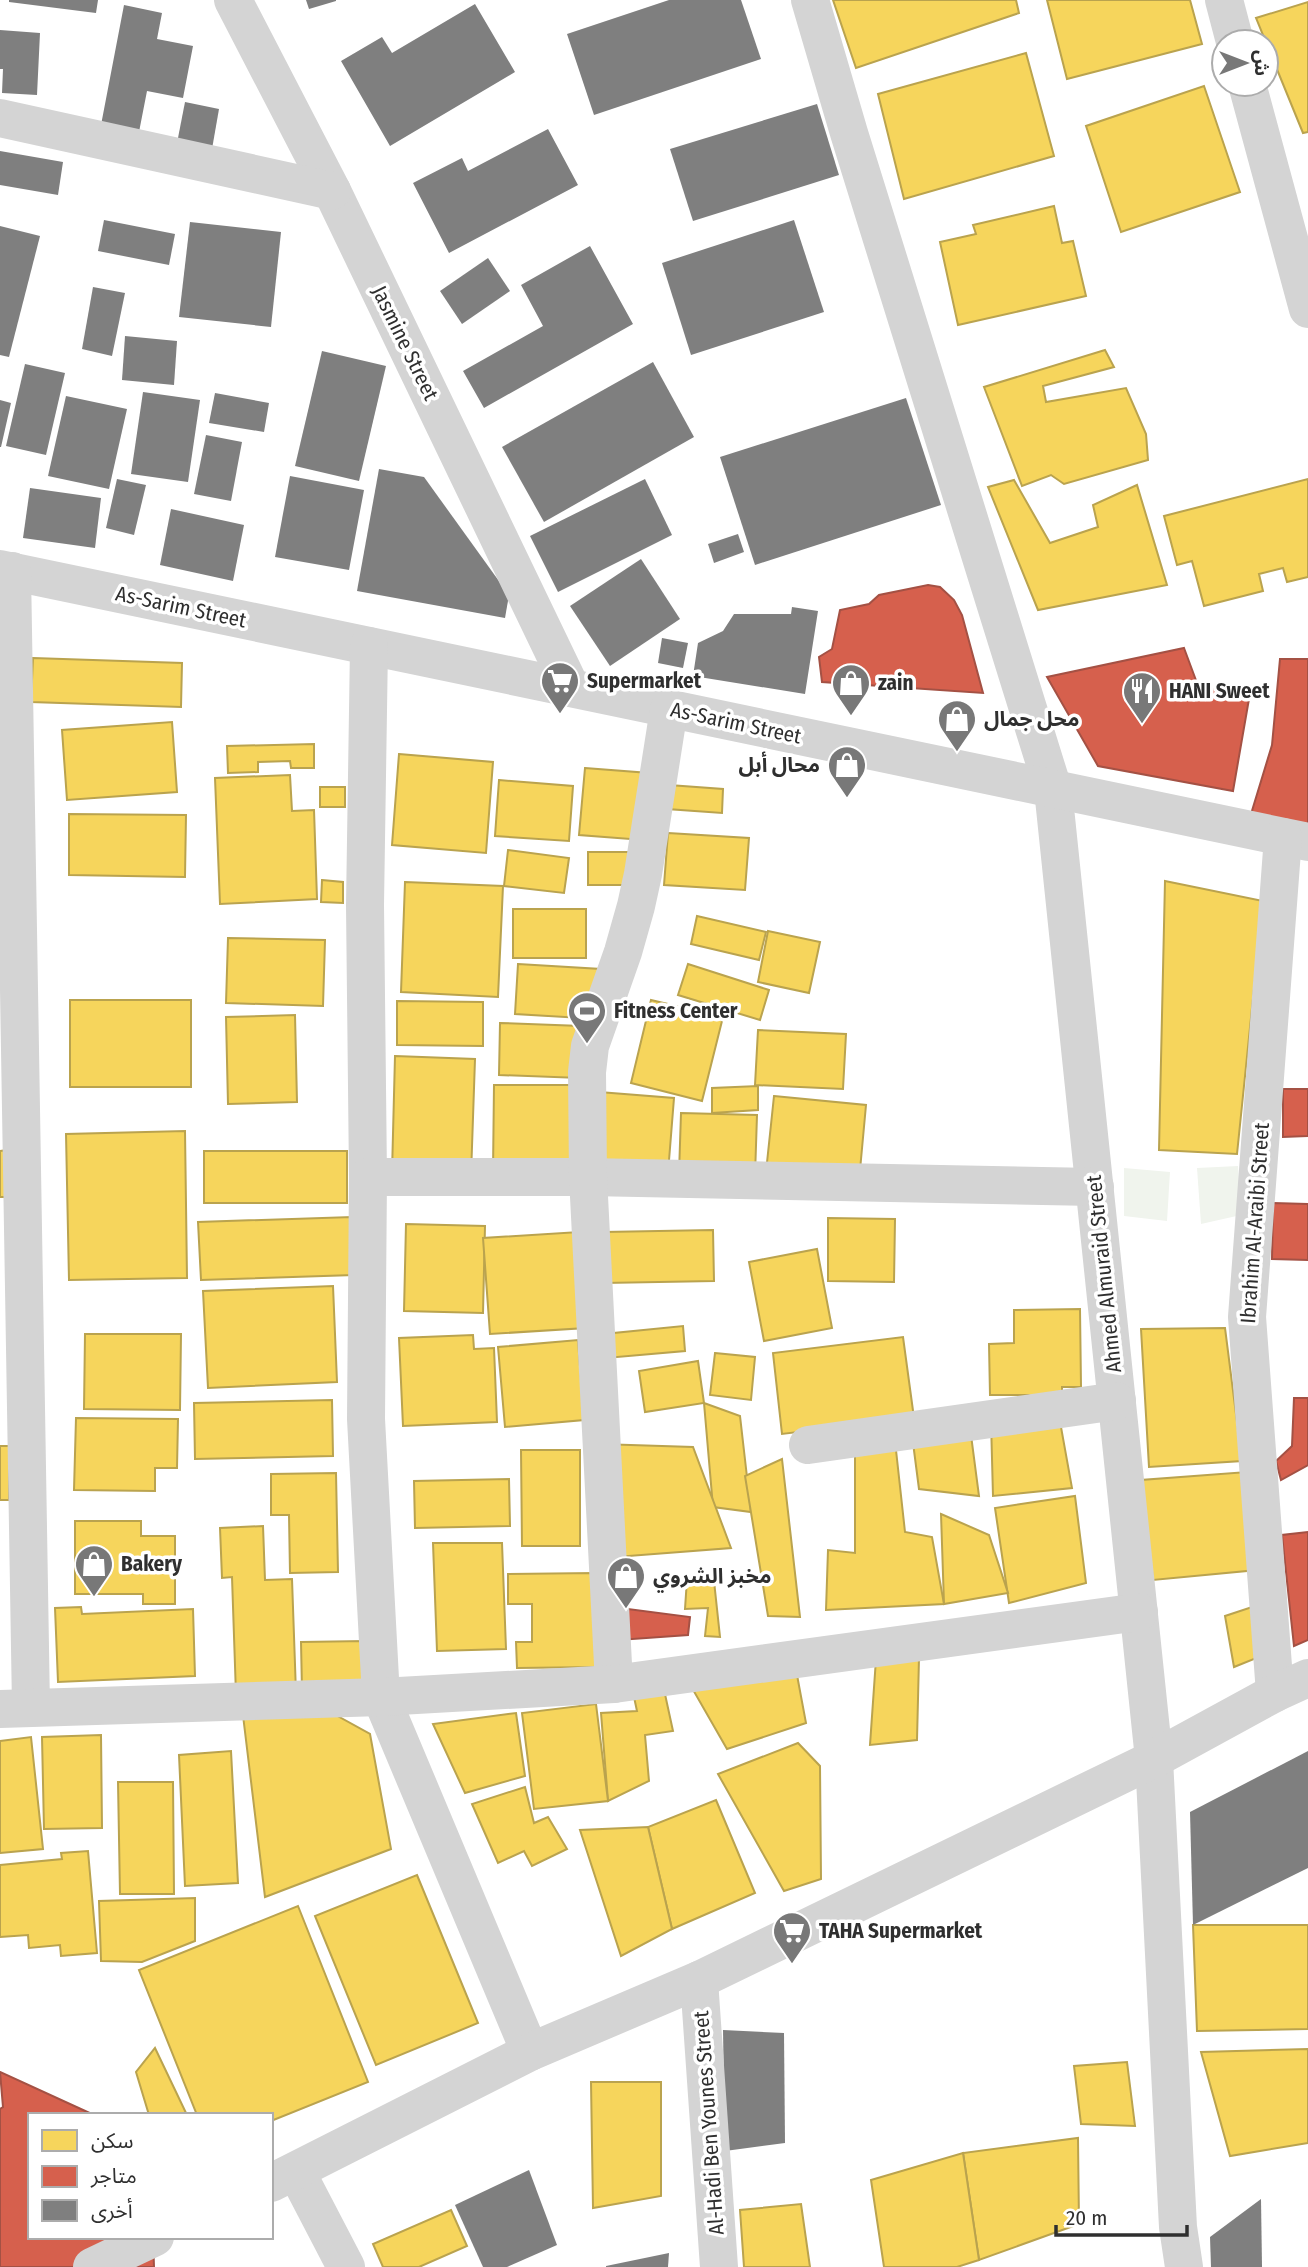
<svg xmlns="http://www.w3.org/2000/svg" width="1308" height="2267" font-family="'Fira Sans Condensed','Noto Sans Arabic',sans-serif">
	<rect width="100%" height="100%" fill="#fff"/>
	<g fill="#f0f4ed">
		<polygon points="1238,1166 1241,1215 1201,1224 1197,1168"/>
		<polygon points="1124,1168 1170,1172 1167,1221 1124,1216"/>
	</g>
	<g fill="#f6d55c" stroke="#baa34e" stroke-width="2">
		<polygon points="833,0 1016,0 1019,13 856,68"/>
		<polygon points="1047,0 1190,0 1202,44 1067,79"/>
		<polygon points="1308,2 1308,132 1303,133 1256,18"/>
		<polygon points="1026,53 1054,156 904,199 878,94"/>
		<polygon points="1204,86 1240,192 1121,232 1086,126"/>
		<polygon points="1054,206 1062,243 1073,241 1086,296 958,325 940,242 976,234 973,225"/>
		<polygon points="1105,350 1114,367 1043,386 1046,402 1126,388 1146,434 1148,460 1064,484 1051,475 1022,486 984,387"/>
		<polygon points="1308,479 1308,577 1287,582 1283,568 1259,574 1263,591 1204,606 1192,561 1177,565 1164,516"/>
		<polygon points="1014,480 1050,543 1098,527 1093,505 1137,485 1167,585 1038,610 988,487"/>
		<polygon points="33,658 182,663 181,707 31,702"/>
		<polygon points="172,722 177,792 67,800 62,730"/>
		<polygon points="314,744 314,768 291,768 290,761 258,762 258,772 228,773 227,746"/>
		<polygon points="399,754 493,762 486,853 392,845"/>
		<polygon points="585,768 649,773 643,840 579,835"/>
		<polygon points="290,775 292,811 314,810 317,899 220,904 215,778"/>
		<polygon points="499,780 573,786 569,841 495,836"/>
		<polygon points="669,785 723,789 722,813 667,809"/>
		<rect x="320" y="787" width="25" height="20"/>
		<polygon points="69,814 186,815 185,877 69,875"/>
		<polygon points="668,833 749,838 745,890 664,885"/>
		<polygon points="508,850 569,858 564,893 504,886"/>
		<rect x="588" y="852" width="51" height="33"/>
		<polygon points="322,880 343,882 343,903 321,902"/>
		<polygon points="1165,881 1263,901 1237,1154 1159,1150"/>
		<polygon points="405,882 503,886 498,997 401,992"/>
		<rect x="513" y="909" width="73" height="49"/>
		<polygon points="697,916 766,932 759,960 691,944"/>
		<polygon points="768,931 820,942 809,993 758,982"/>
		<polygon points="228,938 325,940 323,1006 226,1003"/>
		<polygon points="518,964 601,969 598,1019 515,1014"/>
		<polygon points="688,964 769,990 760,1020 678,995"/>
		<rect x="70" y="1000" width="121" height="87"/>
		<polygon points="651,1000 723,1017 702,1101 631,1083"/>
		<polygon points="397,1001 483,1002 483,1046 397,1045"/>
		<polygon points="295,1015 297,1102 228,1104 226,1017"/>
		<polygon points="500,1023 581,1026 580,1078 499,1075"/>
		<polygon points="758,1030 846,1034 843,1089 755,1085"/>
		<polygon points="395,1056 475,1059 471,1176 392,1173"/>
		<polygon points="494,1085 578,1085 577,1173 493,1172"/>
		<polygon points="758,1086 758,1110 712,1113 712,1088"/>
		<polygon points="599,1092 674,1098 668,1173 592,1166"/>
		<polygon points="774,1096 866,1105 859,1181 766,1172"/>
		<polygon points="681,1113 757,1115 755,1176 679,1174"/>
		<polygon points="185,1131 187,1278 69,1280 66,1134"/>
		<polygon points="7,1150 8,1197 0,1197 0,1151"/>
		<rect x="204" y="1151" width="143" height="52"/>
		<polygon points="352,1217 354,1275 201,1280 198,1222"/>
		<polygon points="828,1218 895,1219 894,1282 828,1281"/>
		<polygon points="406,1224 485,1226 483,1313 404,1311"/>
		<polygon points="713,1230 714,1281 604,1283 604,1232"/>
		<polygon points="579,1232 586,1328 490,1334 483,1238"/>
		<polygon points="817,1249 832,1328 764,1341 749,1262"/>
		<polygon points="333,1286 337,1382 208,1388 203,1291"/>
		<polygon points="1080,1309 1081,1387 1062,1387 1062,1406 1028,1395 990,1395 989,1344 1014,1343 1014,1310"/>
		<polygon points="683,1326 685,1351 606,1358 604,1334"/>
		<polygon points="1225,1328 1242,1461 1149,1467 1141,1329"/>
		<polygon points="85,1334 181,1334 180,1410 84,1409"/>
		<polygon points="473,1335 474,1349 494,1348 497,1422 403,1426 399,1338"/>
		<polygon points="903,1337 914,1418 782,1434 773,1353"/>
		<polygon points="578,1340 584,1420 505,1427 498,1347"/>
		<polygon points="715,1353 755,1357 751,1400 710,1395"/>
		<polygon points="698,1361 704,1403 645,1412 639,1371"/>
		<polygon points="332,1400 333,1456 195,1459 194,1403"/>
		<polygon points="704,1403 740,1416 751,1512 713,1507"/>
		<polygon points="1059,1416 1072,1488 993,1496 991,1421"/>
		<polygon points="76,1418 178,1419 177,1468 155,1468 155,1491 74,1490"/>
		<polygon points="912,1435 971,1435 979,1496 919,1489"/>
		<polygon points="895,1441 905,1532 932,1537 944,1604 826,1610 828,1550 855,1553 855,1445"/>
		<polygon points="599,1444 693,1447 731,1548 603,1558"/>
		<rect x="0" y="1446" width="9" height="54"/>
		<polygon points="521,1450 580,1450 580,1546 522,1546"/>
		<polygon points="782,1459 800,1617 768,1616 745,1476"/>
		<polygon points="1247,1472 1257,1570 1153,1580 1141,1480"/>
		<polygon points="336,1473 338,1572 290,1573 289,1515 271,1515 271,1474"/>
		<polygon points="509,1479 510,1526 415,1528 414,1481"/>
		<polygon points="1075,1496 1086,1583 1009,1603 995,1508"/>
		<polygon points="941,1514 989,1535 1008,1593 944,1604"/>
		<polygon points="75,1521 141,1521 141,1536 175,1536 175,1604 143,1604 143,1594 75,1594"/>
		<polygon points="263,1526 265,1580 292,1579 296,1693 236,1695 232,1577 222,1578 220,1528"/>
		<polygon points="433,1543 502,1543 506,1649 437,1651"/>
		<polygon points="595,1573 596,1667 517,1668 516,1642 532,1642 532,1604 508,1604 508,1574"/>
		<polygon points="687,1579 714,1581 720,1637 705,1636 708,1608 685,1609"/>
		<polygon points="1255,1606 1264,1655 1234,1667 1225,1616"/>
		<polygon points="81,1607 82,1614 193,1609 195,1676 58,1682 55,1608"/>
		<polygon points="365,1641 365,1689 302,1690 301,1642"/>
		<polygon points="919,1658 917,1740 870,1745 876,1659"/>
		<polygon points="797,1675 806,1723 727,1749 688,1681"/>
		<polygon points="663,1685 673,1731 645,1735 649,1781 608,1801 601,1713 637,1711 634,1697"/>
		<polygon points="314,1703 370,1734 391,1849 265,1897 242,1707"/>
		<polygon points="596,1704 608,1801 534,1809 522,1713"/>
		<polygon points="516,1713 525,1776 465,1793 433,1724"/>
		<polygon points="101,1735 102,1828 44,1829 42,1737"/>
		<polygon points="31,1737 43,1849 0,1853 0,1741"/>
		<polygon points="798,1743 820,1766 821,1879 784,1891 718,1774"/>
		<polygon points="231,1751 238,1883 185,1886 179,1755"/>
		<polygon points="118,1782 173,1782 174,1894 120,1894"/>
		<polygon points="525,1787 534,1823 548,1817 567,1849 532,1866 524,1851 498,1863 472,1804"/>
		<polygon points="716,1800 755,1893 672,1929 648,1827"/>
		<polygon points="648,1827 672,1929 621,1956 580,1830"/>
		<polygon points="88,1851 97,1953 61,1956 60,1945 29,1948 28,1935 0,1937 0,1865 62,1859 61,1853"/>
		<polygon points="417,1875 478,2023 376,2065 315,1916"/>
		<polygon points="195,1898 195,1941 142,1962 101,1961 99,1901"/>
		<polygon points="298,1906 368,2082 271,2121 271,2115 197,2115 139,1970"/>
		<polygon points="1193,1925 1308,1925 1308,2029 1197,2031"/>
		<polygon points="155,2048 187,2115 149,2115 136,2072"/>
		<polygon points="1308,2049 1308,2143 1230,2156 1201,2052"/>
		<polygon points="1127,2062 1135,2126 1081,2124 1074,2066"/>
		<polygon points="591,2082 661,2082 661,2196 593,2208"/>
		<polygon points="1078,2138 1079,2224 979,2260 963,2153"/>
		<polygon points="963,2153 979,2260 957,2267 884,2267 871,2180"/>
		<polygon points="801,2204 810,2267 744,2267 740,2210"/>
		<polygon points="451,2210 467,2246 419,2267 383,2267 373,2244"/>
	</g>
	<g fill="#d6604d" stroke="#a45144" stroke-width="2">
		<polygon points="928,585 940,587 954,600 962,615 983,693 822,682 819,657 832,649 840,610 869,604 879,595"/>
		<polygon points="1184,648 1197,683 1249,699 1233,791 1098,766 1047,677"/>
		<polygon points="1280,659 1308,659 1308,834 1248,824 1272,745"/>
		<polygon points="1283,1089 1308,1089 1308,1136 1283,1137"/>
		<polygon points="1273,1203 1308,1204 1308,1260 1272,1259"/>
		<polygon points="1294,1398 1308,1398 1308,1465 1281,1480 1276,1461 1292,1446"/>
		<polygon points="1308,1532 1308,1640 1294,1646 1282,1535"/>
		<polygon points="620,1608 690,1617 688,1635 619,1640"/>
		<polygon points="0,2072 94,2115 30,2115 30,2237 153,2237 154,2267 0,2267 0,2109 3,2107"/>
	</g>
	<g fill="#7f7f7f">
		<polygon points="9,0 98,0 96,13 9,2"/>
		<polygon points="306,0 336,0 336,1 309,9"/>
		<polygon points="669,0 741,0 761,59 594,115 567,34"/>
		<polygon points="475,4 515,72 390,146 341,61 382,37 392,53"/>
		<polygon points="124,5 162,13 157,39 193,46 183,98 147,91 139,132 101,125"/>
		<polygon points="0,30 40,33 37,95 2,93 3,69 0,69"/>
		<polygon points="185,102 219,109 212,149 177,143"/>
		<polygon points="817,104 839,175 693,221 670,149"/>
		<polygon points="548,129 578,185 449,253 413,183 462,158 468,171"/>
		<polygon points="0,151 63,162 58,195 0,185"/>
		<polygon points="104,220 175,234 169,265 98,251"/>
		<polygon points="794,220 824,312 691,355 662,263"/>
		<polygon points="190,222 281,232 271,327 179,317"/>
		<polygon points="0,226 40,236 9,357 0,355"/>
		<polygon points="590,246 633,324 484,408 463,371 543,326 521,285"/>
		<polygon points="488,258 510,291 462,324 440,291"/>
		<polygon points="93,287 125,293 112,356 82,349"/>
		<polygon points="125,336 177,341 174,385 122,380"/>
		<polygon points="322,351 386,366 359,481 295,466"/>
		<polygon points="653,362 694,437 544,522 502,447"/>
		<polygon points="25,364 65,373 46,455 6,446"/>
		<polygon points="143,392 200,400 188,482 131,474"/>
		<polygon points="215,393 269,403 264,432 209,423"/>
		<polygon points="66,396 127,409 109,489 48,476"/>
		<polygon points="906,398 941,505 755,565 720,457"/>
		<polygon points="0,400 11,403 1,447 0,447"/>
		<polygon points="206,435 242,442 231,501 194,494"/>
		<polygon points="379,469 424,477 509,595 505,618 357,591"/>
		<polygon points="290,476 364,490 349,570 275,557"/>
		<polygon points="117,479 146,485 134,535 106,528"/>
		<polygon points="645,479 672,535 558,592 530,536"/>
		<polygon points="30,488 101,498 95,548 23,538"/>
		<polygon points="171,509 244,525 233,581 160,565"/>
		<polygon points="738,534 744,552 714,563 708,544"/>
		<polygon points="641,559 680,619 610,666 570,606"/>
		<polygon points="792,607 818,611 805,694 693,676 698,643 723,631 734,614 791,614"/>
		<polygon points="662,638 688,643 683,668 658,663"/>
		<polygon points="1308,1751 1308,1868 1193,1925 1190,1812"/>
		<polygon points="723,2030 784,2033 785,2143 725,2151"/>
		<polygon points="529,2170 557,2245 507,2267 483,2267 455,2205"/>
		<polygon points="1261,2199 1262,2267 1211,2267 1210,2237"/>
		<polygon points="669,2253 668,2267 606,2267 606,2266"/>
	</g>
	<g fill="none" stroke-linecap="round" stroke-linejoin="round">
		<g stroke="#d4d4d4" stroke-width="38">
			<polyline points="233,0 332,191 571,688"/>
			<polyline points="810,0 849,133 1053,789 1154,1759 1178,2227 1184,2267"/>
			<polyline points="1224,0 1235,42"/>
			<polyline points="1247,84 1308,309"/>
			<polyline points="0,118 332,191"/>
			<polyline points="0,569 1308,842"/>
			<polyline points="12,571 31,1707"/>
			<polyline points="369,646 365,905 368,1177 366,1419 381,1697 530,2052"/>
			<polyline points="368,1177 588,1177 1095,1187"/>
			<polyline points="808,1445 1117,1401"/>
			<polyline points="614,1684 588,1177 587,1072 590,1046 623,952 636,906 643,874 669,709"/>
			<polyline points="1275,1693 1247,1317 1283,837"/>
			<polyline points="0,1709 381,1697 614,1684 1139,1612"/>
			<polyline points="699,1980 719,2267"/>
			<polyline points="296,2171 346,2267"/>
			<polyline points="271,2183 530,2052 699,1980 1154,1759 1275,1693 1308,1678"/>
			<polyline points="92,2267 155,2237"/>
		</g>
	</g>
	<defs>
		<symbol id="supermarket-pin" viewBox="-11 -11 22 30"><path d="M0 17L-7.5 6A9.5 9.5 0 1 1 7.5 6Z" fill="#787878" stroke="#fff"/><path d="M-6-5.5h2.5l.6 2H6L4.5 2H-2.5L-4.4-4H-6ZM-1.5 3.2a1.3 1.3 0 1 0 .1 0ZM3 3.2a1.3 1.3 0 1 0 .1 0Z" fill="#fff"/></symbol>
		<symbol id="shop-pin" viewBox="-11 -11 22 30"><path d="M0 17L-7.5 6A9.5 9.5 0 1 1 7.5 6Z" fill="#787878" stroke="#fff"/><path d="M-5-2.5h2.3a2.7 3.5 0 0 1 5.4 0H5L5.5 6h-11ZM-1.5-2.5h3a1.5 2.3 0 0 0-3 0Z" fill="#fff"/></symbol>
		<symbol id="restaurant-pin" viewBox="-11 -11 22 30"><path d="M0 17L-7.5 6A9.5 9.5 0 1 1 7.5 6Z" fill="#787878" stroke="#fff"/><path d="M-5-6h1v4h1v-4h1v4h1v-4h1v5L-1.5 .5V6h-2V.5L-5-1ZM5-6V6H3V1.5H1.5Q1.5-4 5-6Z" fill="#fff"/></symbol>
		<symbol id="stadium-pin" viewBox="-11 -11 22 30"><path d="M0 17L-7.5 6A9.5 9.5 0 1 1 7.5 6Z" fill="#787878" stroke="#fff"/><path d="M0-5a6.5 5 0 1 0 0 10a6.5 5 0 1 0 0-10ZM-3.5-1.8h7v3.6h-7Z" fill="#fff"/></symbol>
	</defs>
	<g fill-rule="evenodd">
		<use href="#supermarket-pin" x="538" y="659" width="44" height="60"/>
		<use href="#shop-pin" x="829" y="661" width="44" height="60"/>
		<use href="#restaurant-pin" x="1120" y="669" width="44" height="60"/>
		<use href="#shop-pin" x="935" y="697" width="44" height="60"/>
		<use href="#shop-pin" x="825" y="743" width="44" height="60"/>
		<use href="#stadium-pin" x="565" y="989" width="44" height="60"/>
		<use href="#shop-pin" x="72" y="1542" width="44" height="60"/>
		<use href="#shop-pin" x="604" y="1554" width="44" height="60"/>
		<use href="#supermarket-pin" x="770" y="1909" width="44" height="60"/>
	</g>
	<g text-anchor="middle" stroke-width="7" stroke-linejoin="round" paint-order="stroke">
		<g font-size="21" fill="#2f2f2f" stroke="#fff">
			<text transform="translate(405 343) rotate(64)" y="7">Jasmine Street</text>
			<text transform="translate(181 607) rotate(12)" y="7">As-Sarim Street</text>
			<text transform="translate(736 723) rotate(12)" y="7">As-Sarim Street</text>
			<text transform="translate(1255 1223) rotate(-86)" y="7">Ibrahim Al-Araibi Street</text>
			<text transform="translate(1104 1274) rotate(-96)" y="7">Ahmed Almuraid Street</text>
			<text transform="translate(709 2123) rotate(-94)" y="7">Al-Hadi Ben Younes Street</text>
		</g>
		<g font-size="21" font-weight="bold" fill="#2f2f2f" stroke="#fff" text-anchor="start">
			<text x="587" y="688">Supermarket</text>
			<text x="878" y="690">zain</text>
			<text x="1169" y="698">HANI Sweet</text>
			<text x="984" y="726">محل جمال</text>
			<text x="820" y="772" text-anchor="end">محال أبل</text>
			<text x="614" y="1018">Fitness Center</text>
			<text x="121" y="1571">Bakery</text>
			<text x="653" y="1583">مخبز الشروي</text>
			<text x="819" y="1938">TAHA Supermarket</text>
		</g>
	</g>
	<rect x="28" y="2113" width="245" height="126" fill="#ffffff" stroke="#acacac" stroke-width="2"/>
	<rect x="42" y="2130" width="35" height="21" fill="#f6d55c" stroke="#acacac" stroke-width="2"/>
	<text x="91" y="2148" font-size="21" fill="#2f2f2f">سكن</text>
	<rect x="42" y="2166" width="35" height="21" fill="#d6604d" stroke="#acacac" stroke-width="2"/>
	<text x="91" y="2183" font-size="21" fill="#2f2f2f">متاجر</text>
	<rect x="42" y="2200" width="35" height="21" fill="#7f7f7f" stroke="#acacac" stroke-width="2"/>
	<text x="91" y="2218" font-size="21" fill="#2f2f2f">أخرى</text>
	<g transform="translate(1245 63) rotate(90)"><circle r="33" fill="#ffffff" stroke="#acacac" stroke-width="2"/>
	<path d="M0-5L12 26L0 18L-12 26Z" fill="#787878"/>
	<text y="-10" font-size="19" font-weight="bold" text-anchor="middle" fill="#2f2f2f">ش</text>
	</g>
	<path d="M1056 2225v10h131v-10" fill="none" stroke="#2f2f2f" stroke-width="3.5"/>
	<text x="1066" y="2225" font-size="21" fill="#2f2f2f" stroke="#ffffff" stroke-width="5" paint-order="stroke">20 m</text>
</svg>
